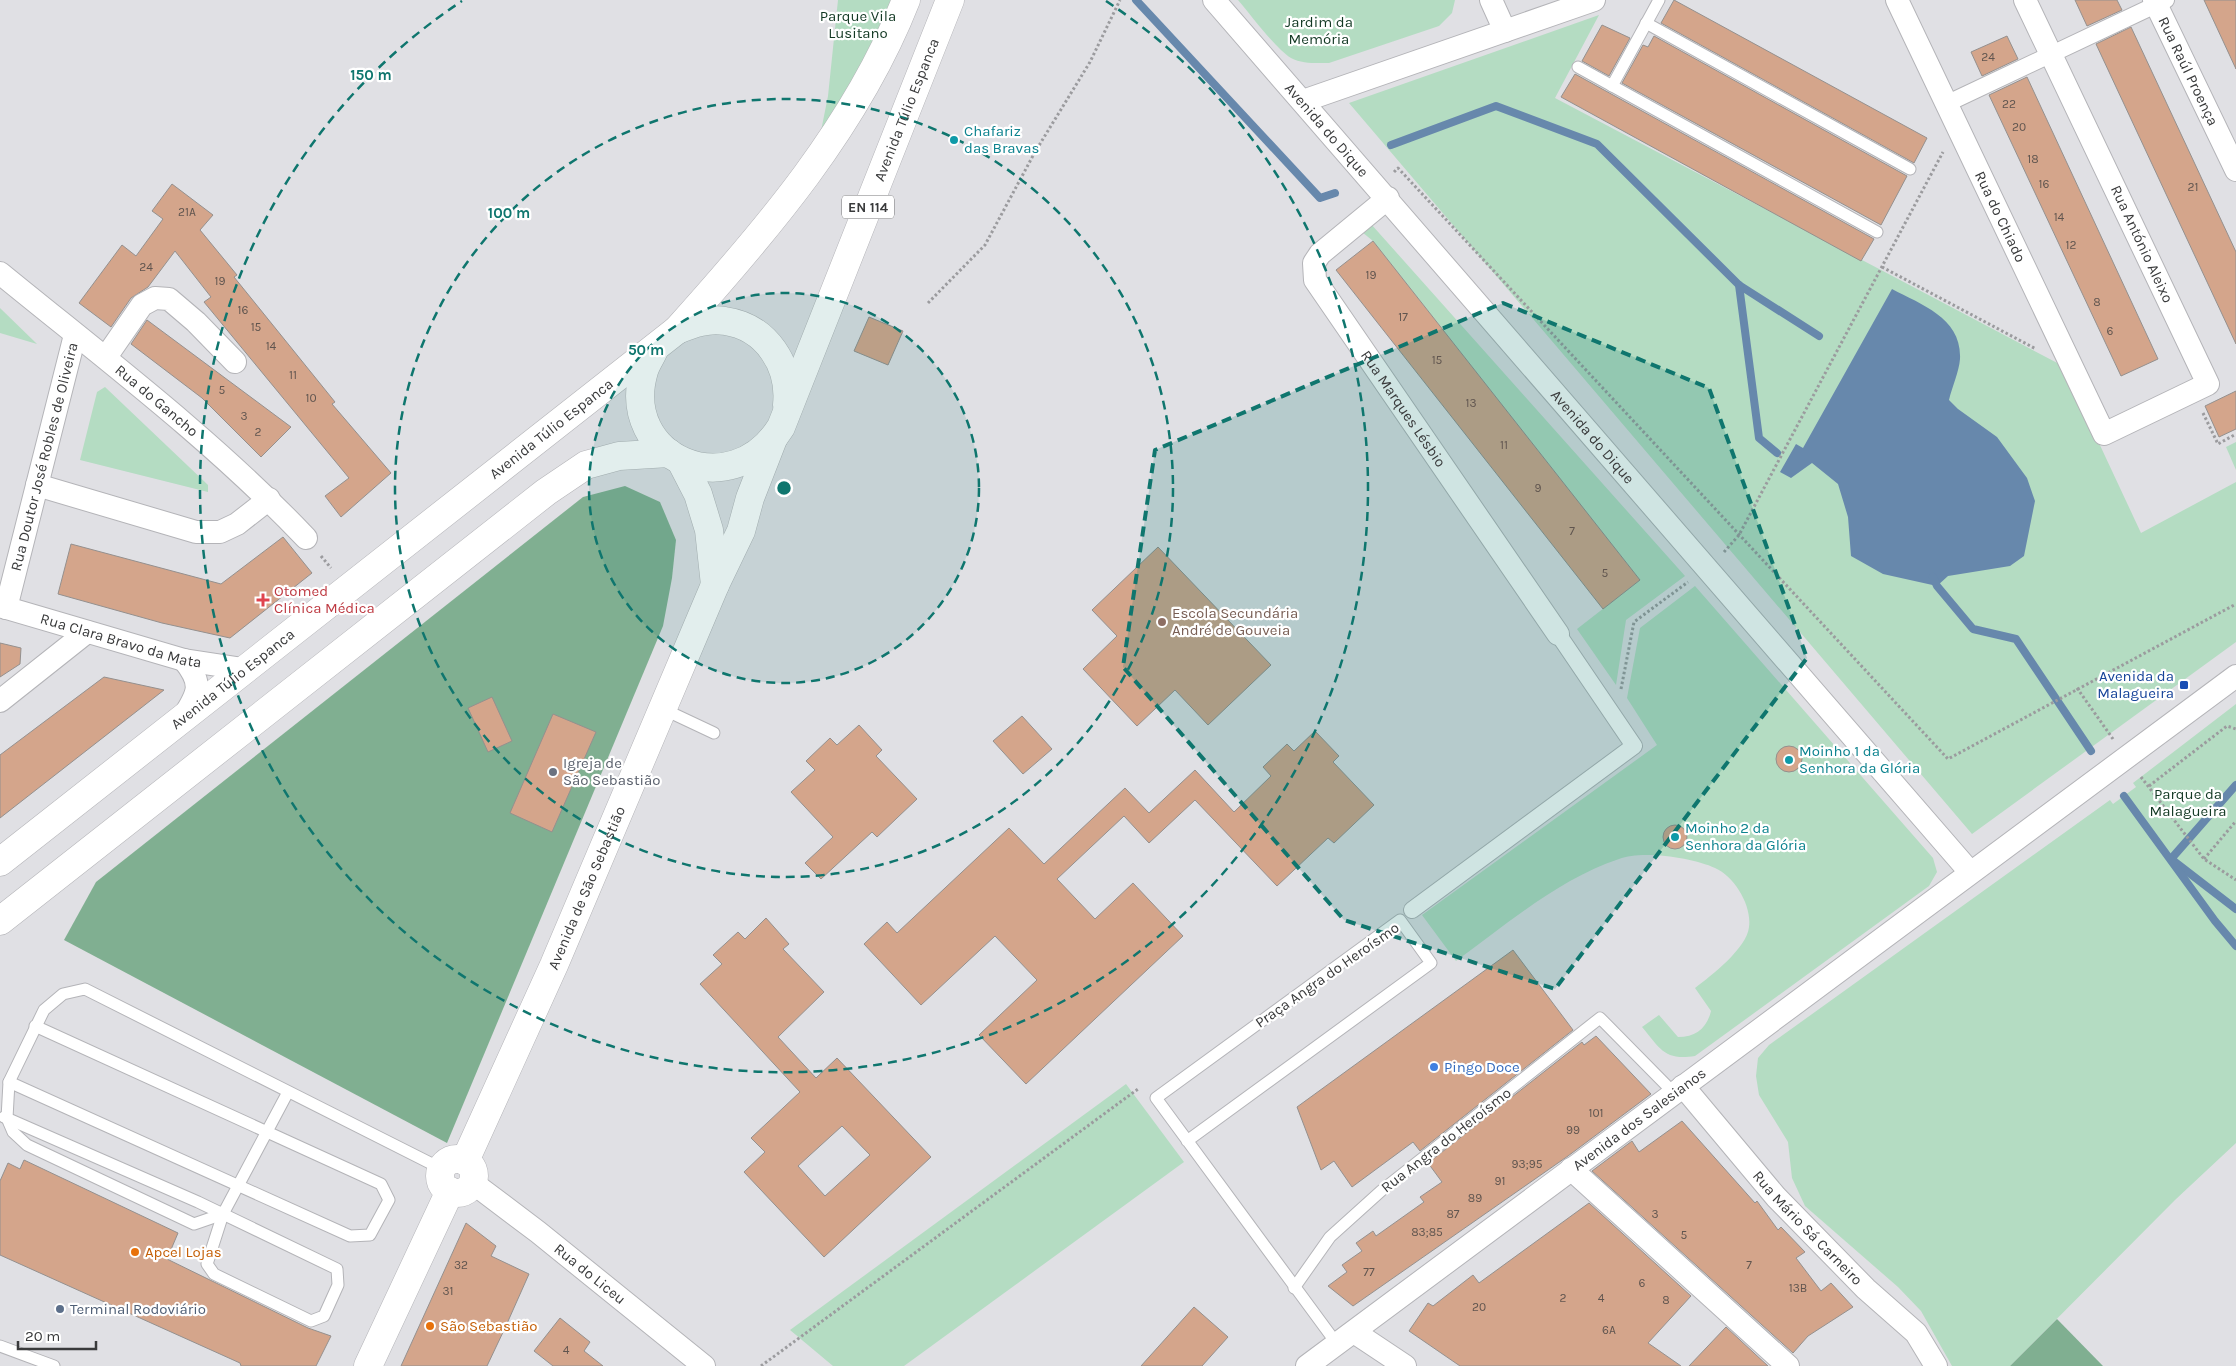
<svg xmlns="http://www.w3.org/2000/svg" width="2236" height="1366" font-family="Karla,sans-serif">
	<rect width="100%" height="100%" fill="#e0e0e4"/>
	<g fill="#b4dcc2">
		<polygon points="838,0 893,0 877,37 819,141 828,96"/>
		<path d="M 1238,0 L 1455,0 L 1452,13 L 1439,26 L 1329,63 C 1316,63 1302,64 1291,58 C 1275,48 1251,15 1238,0 Z"/>
		<polygon points="1599,15 1555,98 2063,366 2141,533 2236,482 2236,642 1972,834 1349,103"/>
		<polygon points="1371,224 1685,576 1626,620 1616,685 1577,629 1640,580 1373,241 1362,232"/>
		<polygon points="0,308 37,344 0,333"/>
		<polygon points="105,387 208,485 208,492 80,460 97,392"/>
		<polygon points="2236,442 2236,470 2226,447"/>
		<path d="M 1695,586 L 1933,858 L 1937,872 L 1929,886 L 1695,1056 C 1664,1061 1660,1048 1642,1027 L 1659,1015 L 1678,1037 C 1696,1037 1707,1028 1711,1011 L 1695,988 C 1711,976 1747,948 1749,927 C 1752,906 1735,877 1715,868 C 1693,858 1642,850 1619,859 C 1559,879 1507,924 1456,961 L 1422,915 L 1657,745 L 1627,698 L 1640,628 Z"/>
		<polygon points="2236,704 2236,1143 2175,1200 2010,1366 1952,1366 1921,1311 1898,1287 1805,1206 1792,1178 1788,1142 1759,1095 1756,1076 1758,1058 1769,1045 2110,800 2113,804 2136,787 2133,783"/>
		<polygon points="1126,1084 1184,1162 904,1366 833,1366 790,1330"/>
	</g>
	<g fill="#80af91">
		<polygon points="625,486 660,502 676,540 672,578 663,626 447,1143 64,940 96,882 583,497"/>
		<polygon points="2057,1319 2103,1366 2010,1366"/>
	</g>
	<path fill="#6788ac" d="M 1892,289 C 1922,305 1962,318 1960,359 C 1959,372 1952,387 1949,400 L 1958,409 L 1997,437 L 2027,478 L 2035,501 L 2024,556 L 2010,566 L 1948,576 L 1937,586 L 1883,574 L 1851,556 L 1848,517 L 1838,484 L 1812,463 L 1791,478 L 1780,472 L 1796,444 L 1803,448 Z"/>
	<g fill="none" stroke-linecap="round" stroke-linejoin="round">
		<g stroke="#6788ac" stroke-width="8">
			<polyline points="1136,0 1320,198 1335,193"/>
			<polyline points="1391,145 1496,106 1597,144 1739,285 1819,336"/>
			<polyline points="1739,285 1759,438 1777,453"/>
			<polyline points="1933,577 1937,586 1973,629 2016,639 2091,751"/>
			<polyline points="2236,785 2171,859 2236,909"/>
			<polyline points="2124,796 2215,921 2236,946"/>
		</g>
	</g>
	<g fill="#d4a58b" stroke="#94908e" fill-rule="evenodd">
		<polygon points="1674,0 1927,138 1914,163 1661,23"/>
		<polygon points="2075,0 2117,0 2122,10 2087,26"/>
		<polygon points="2204,0 2236,0 2236,69"/>
		<polygon points="1602,25 1630,38 1609,76 1582,61"/>
		<polygon points="2131,27 2236,252 2236,344 2096,44"/>
		<polygon points="1654,36 1907,176 1881,225 1622,83 1643,45 1648,47"/>
		<polygon points="2007,36 2018,59 1982,76 1971,52"/>
		<polygon points="1575,74 1874,239 1861,261 1561,97"/>
		<polygon points="2027,77 2158,359 2121,376 1989,95"/>
		<polygon points="172,184 213,215 200,230 237,275 234,277 335,402 332,404 391,473 341,517 325,496 349,478 204,302 211,297 175,251 148,287 131,298 111,327 79,303 122,245 136,256 163,219 152,211"/>
		<polygon points="1373,241 1640,580 1603,609 1336,270"/>
		<polygon points="869,317 903,331 888,365 854,351"/>
		<polygon points="147,320 291,427 261,457 202,398 131,344"/>
		<polygon points="2236,391 2236,429 2219,437 2205,406"/>
		<polygon points="283,537 312,573 230,638 162,623 58,594 71,544 221,584"/>
		<polygon points="1158,547 1271,665 1208,725 1175,690 1137,726 1083,669 1117,636 1092,610"/>
		<polygon points="0,643 21,648 20,664 0,677"/>
		<polygon points="104,677 164,690 0,818 0,755"/>
		<polygon points="492,697 512,741 488,752 468,708"/>
		<polygon points="553,714 596,732 552,832 510,813"/>
		<polygon points="1022,716 1052,749 1023,774 993,741"/>
		<polygon points="859,725 882,750 876,756 917,799 877,837 872,832 821,879 805,863 833,837 791,792 815,770 806,761 830,738 837,745"/>
		<polygon points="1315,731 1339,756 1333,762 1374,805 1334,843 1328,838 1277,886 1195,800 1149,843 1124,816 1057,879 1095,919 1133,883 1183,936 1026,1084 979,1035 1037,980 995,936 921,1005 864,944 887,922 897,933 1009,828 1044,864 1125,788 1149,813 1195,770 1234,812 1271,776 1263,767 1287,744 1294,751"/>
		<circle cx="1789" cy="759" r="13"/>
		<circle cx="1675" cy="837" r="12"/>
		<path d="M 766,918 L 789,944 L 783,949 L 824,992 L 778,1037 L 816,1078 L 837,1058 L 931,1157 L 824,1257 L 744,1172 L 765,1152 L 751,1138 L 800,1092 L 700,984 L 722,964 L 713,955 L 738,932 L 745,939 ZM 842,1126 L 870,1155 L 825,1196 L 798,1166 Z"/>
		<polygon points="1513,950 1573,1030 1420,1151 1413,1142 1352,1187 1334,1161 1321,1170 1297,1107"/>
		<polygon points="1596,1036 1651,1094 1568,1156 1353,1306 1328,1286 1347,1272 1342,1265 1362,1251 1356,1243 1373,1231 1376,1236 1424,1202 1420,1197 1442,1182 1428,1163 1582,1042 1584,1045"/>
		<polygon points="1682,1121 1755,1203 1757,1201 1778,1230 1781,1227 1805,1252 1796,1258 1821,1291 1831,1283 1853,1307 1808,1336 1793,1353 1592,1171 1632,1141 1639,1152"/>
		<polygon points="24,1160 178,1233 167,1259 308,1328 331,1336 316,1366 241,1366 240,1363 0,1255 0,1181 8,1163 20,1169"/>
		<polygon points="1589,1203 1691,1296 1648,1343 1681,1366 1460,1366 1409,1331 1428,1303 1433,1306 1473,1275 1479,1283"/>
		<polygon points="466,1223 496,1246 491,1256 529,1274 505,1328 487,1366 401,1366"/>
		<polygon points="1194,1307 1228,1337 1202,1366 1141,1366"/>
		<polygon points="560,1318 590,1342 584,1351 603,1366 553,1366 534,1351"/>
		<polygon points="1726,1327 1768,1366 1689,1366"/>
	</g>
	<g fill="none" stroke-linecap="round" stroke-linejoin="round">
		<defs>
			<g id="service">
				<polyline points="1646,23 1910,169"/>
				<polyline points="1578,67 1877,232"/>
				<polyline points="1612,86 1659,0"/>
				<polyline points="663,709 714,733"/>
				<polyline points="9,1082 350,1236 370,1235 389,1200 381,1184 35,1026"/>
				<polyline points="4,1117 198,1202 337,1269 338,1285 324,1316 311,1321 214,1274 207,1264 223,1214 288,1092"/>
				<polyline points="1187,1141 1431,963 1400,920 1156,1098 1337,1344"/>
				<polyline points="223,1214 194,1224 27,1145 13,1132 7,1118 9,1082 44,1010 63,994 85,989 442,1169"/>
				<polyline points="1294,1288 1330,1237 1381,1191 1600,1018 1674,1093"/>
				<polyline points="0,1346 54,1366"/>
			</g>
			<g id="pedestrian">
				<polyline points="1946,104 2166,0"/>
				<polyline points="1412,910 1634,746 1558,634"/>
			</g>
			<g id="minor">
				<path id="s1" d="M 1214,0 L 1970,872"/>
				<polyline points="1491,0 1505,31"/>
				<path id="s2" d="M 1897,0 L 2104,434 L 2208,384 L 2025,0"/>
				<path id="s3" d="M 2154,0 L 2236,170"/>
				<polyline points="1303,101 1594,0"/>
				<path id="s4" d="M 1388,198 L 1320,254 L 1314,263 L 1315,280 L 1558,634"/>
				<path id="s5" d="M 0,273 C 104,358 213,440 306,538"/>
				<polyline points="106,357 142,305 155,298 169,299 196,322 235,362"/>
				<polyline points="37,485 196,532 220,532 237,524 269,499"/>
				<path id="s6" d="M 0,606 L 184,660 L 243,669"/>
				<path id="s7" d="M 6,608 L 75,335"/>
				<path d="M 184,660 C 203,684 199,692 184,716"/>
				<polyline points="0,701 87,632"/>
				<path id="s8" d="M 1683,1086 L 1776,1197 L 1866,1289 L 1916,1333 L 1936,1366"/>
				<polyline points="1571,1169 1788,1366"/>
				<path id="s9" d="M 473,1183 L 538,1232 L 704,1366"/>
				<polyline points="1354,1332 1405,1366"/>
				<path id="s10" d="M 1307,1366 L 2236,676"/>
			</g>
			<g id="primary">
				<path d="M 677,330 C 692,324 708,318 725,321 C 767,327 791,366 787,405"/>
				<path id="s11" d="M 654,350 C 651,357 646,364 644,371 C 618,458 731,507 781,427 L 950,0"/>
				<polyline points="681,461 698,494 709,530 715,585"/>
				<path id="s12" d="M 0,862 L 677,330 C 766,231 857,125 906,0"/>
				<polyline points="0,921 546,492 586,465 619,456 669,453"/>
				<circle cx="457" cy="1176" r="17"/>
				<path id="s13" d="M 465,1161 L 554,965 L 715,585 L 741,531 L 750,498 L 773,439"/>
				<polyline points="368,1366 450,1191"/>
			</g>
		</defs>
		<use href="#service" stroke="#b4b4b8" stroke-width="13"/>
		<use href="#pedestrian" stroke="#b4b4b8" stroke-width="18"/>
		<use href="#minor" stroke="#b4b4b8" stroke-width="24"/>
		<use href="#primary" stroke="#b4b4b8" stroke-width="29"/>
		<g stroke="#9b9b9e" stroke-width="3" stroke-dasharray="2.5 2.5" stroke-linecap="butt">
			<polyline points="1394,172 1398,168 1948,759 2236,604"/>
			<polyline points="1882,267 2036,349"/>
			<polyline points="928,303 985,245 1035,152 1090,62 1120,0"/>
			<polyline points="2203,413 2218,444 2236,434"/>
			<polyline points="1724,552 1739,535 1943,152"/>
			<polyline points="321,556 331,568"/>
			<polyline points="2077,688 2113,739"/>
			<polyline points="1621,689 1634,622 1688,582"/>
			<polyline points="2141,777 2204,859 2236,880"/>
			<polyline points="2149,786 2227,726 2236,729"/>
			<polyline points="2204,859 2236,821"/>
			<polyline points="761,1366 1138,1089"/>
		</g>
		<use href="#service" stroke="#fff" stroke-width="11"/>
		<use href="#pedestrian" stroke="#fff" stroke-width="16"/>
		<use href="#minor" stroke="#fff" stroke-width="22"/>
		<use href="#primary" stroke="#fff" stroke-width="28"/>
	</g>
	<path fill="#0f766e" fill-opacity="0.2" stroke="#0f766e" stroke-width="4" stroke-dasharray="10 6" stroke-linejoin="round" d="M 1503,303 L 1709,388 L 1807,658 L 1555,989 L 1344,920 L 1123,667 L 1155,450 Z"/>
	<circle cx="784" cy="488" r="195" fill="#0f766e" fill-opacity=".12"/>
	<g fill="none" stroke="#0f766e" stroke-width="2.5" stroke-dasharray="9 6">
		<circle cx="784" cy="488" r="195"/>
		<circle cx="784" cy="488" r="389"/>
		<path d="M1106 1A584 584 0 1 1 462 1"/>
	</g>
	<g fill="#0f9aa8" stroke="#fff" stroke-width="2">
		<circle cx="954" cy="140" r="5"/>
		<circle cx="1789" cy="760" r="5"/>
		<circle cx="1675" cy="837" r="5"/>
	</g>
	<path fill="#e0444e" stroke="#fff" stroke-width="2" d="M260.5 592.5h5v5h5v5h-5v5h-5v-5h-5v-5h5z"/>
	<circle fill="#8d6e63" stroke="#fff" stroke-width="2" cx="1162" cy="622" r="5"/>
	<rect fill="#1a4fb4" stroke="#fff" stroke-width="2" x="2179" y="680" width="10" height="10" rx="2.5"/>
	<circle fill="#6b7280" stroke="#fff" stroke-width="2" cx="553" cy="772" r="5"/>
	<circle fill="#3f7fe0" stroke="#fff" stroke-width="2" cx="1434" cy="1067" r="5"/>
	<g fill="#e8710a" stroke="#fff" stroke-width="2">
		<circle cx="135" cy="1252" r="5"/>
		<circle cx="430" cy="1326" r="5"/>
	</g>
	<circle fill="#5c6f8a" stroke="#fff" stroke-width="2" cx="60" cy="1309" r="5"/>
	<g text-anchor="middle" stroke-width="4.5" stroke-linejoin="round" paint-order="stroke">
		<g font-size="12" fill="#60554f">
			<text x="1988" y="61">24</text>
			<text x="2009" y="108">22</text>
			<text x="2019" y="131">20</text>
			<text x="2033" y="163">18</text>
			<text x="2044" y="188">16</text>
			<text x="2193" y="191">21</text>
			<text x="187" y="216">21A</text>
			<text x="2059" y="221">14</text>
			<text x="2071" y="249">12</text>
			<text x="146" y="271">24</text>
			<text x="1371" y="279">19</text>
			<text x="220" y="285">19</text>
			<text x="2097" y="306">8</text>
			<text x="243" y="314">16</text>
			<text x="1403" y="321">17</text>
			<text x="256" y="331">15</text>
			<text x="2110" y="335">6</text>
			<text x="271" y="350">14</text>
			<text x="1437" y="364">15</text>
			<text x="293" y="379">11</text>
			<text x="222" y="394">5</text>
			<text x="311" y="402">10</text>
			<text x="1471" y="407">13</text>
			<text x="244" y="420">3</text>
			<text x="258" y="436">2</text>
			<text x="1504" y="449">11</text>
			<text x="1538" y="492">9</text>
			<text x="1572" y="535">7</text>
			<text x="1605" y="577">5</text>
			<text x="1596" y="1117">101</text>
			<text x="1573" y="1134">99</text>
			<text x="1527" y="1168">93;95</text>
			<text x="1500" y="1185">91</text>
			<text x="1475" y="1202">89</text>
			<text x="1453" y="1218">87</text>
			<text x="1655" y="1218">3</text>
			<text x="1427" y="1236">83;85</text>
			<text x="1684" y="1239">5</text>
			<text x="461" y="1269">32</text>
			<text x="1749" y="1269">7</text>
			<text x="1369" y="1276">77</text>
			<text x="1642" y="1287">6</text>
			<text x="1798" y="1292">13B</text>
			<text x="448" y="1295">31</text>
			<text x="1563" y="1302">2</text>
			<text x="1601" y="1302">4</text>
			<text x="1666" y="1304">8</text>
			<text x="1479" y="1311">20</text>
			<text x="1609" y="1334">6A</text>
			<text x="566" y="1354">4</text>
		</g>
		<rect fill="#fff" stroke="#747576" stroke-width="1" x="842" y="195.5" width="52" height="23" rx="4"/>
		<g font-size="14" font-weight="bold" fill="#393a3b">
			<text x="868" y="212">EN 114</text>
		</g>
		<g font-size="15" fill="#123823" stroke="#fff">
			<text x="858" y="21">Parque Vila<tspan x="858" dy="17">Lusitano</tspan></text>
			<text x="1319" y="27">Jardim da<tspan x="1319" dy="17">Memória</tspan></text>
			<text x="2188" y="799">Parque da<tspan x="2188" dy="17">Malagueira</tspan></text>
		</g>
		<g font-size="15" fill="#393a3b" stroke="#fff">
			<text dy="5" stroke="none"><textPath href="#s3" startOffset="79">Rua Raúl Proença</textPath></text>
			<text dy="5" stroke="none"><textPath href="#s11" startOffset="586">Avenida Túlio Espanca</textPath></text>
			<text dy="5" stroke="none"><textPath href="#s1" startOffset="172">Avenida do Dique</textPath></text>
			<text dy="5" stroke="none"><textPath href="#s2" startOffset="240">Rua do Chiado</textPath></text>
			<text transform="translate(2142 244) rotate(65)" y="5">Rua António Aleixo</text>
			<text dy="5" stroke="none"><textPath href="#s5" startOffset="202">Rua do Gancho</textPath></text>
			<text dy="5" stroke="none"><textPath href="#s4" startOffset="272">Rua Marques Lésbio</textPath></text>
			<text dy="5" stroke="none"><textPath href="#s12" startOffset="701">Avenida Túlio Espanca</textPath></text>
			<text dy="5" stroke="none"><textPath href="#s1" startOffset="578">Avenida do Dique</textPath></text>
			<text dy="5" stroke="none"><textPath href="#s7" startOffset="156">Rua Doutor José Robles de Oliveira</textPath></text>
			<text dy="5" stroke="none"><textPath href="#s6" startOffset="126">Rua Clara Bravo da Mata</textPath></text>
			<text dy="5" stroke="none"><textPath href="#s12" startOffset="296">Avenida Túlio Espanca</textPath></text>
			<text dy="5" stroke="none"><textPath href="#s13" startOffset="299">Avenida de São Sebastião</textPath></text>
			<text transform="translate(1327 975) rotate(-35)" y="5">Praça Angra do Heroísmo</text>
			<text dy="5" stroke="none"><textPath href="#s10" startOffset="414">Avenida dos Salesianos</textPath></text>
			<text transform="translate(1446 1140) rotate(-38)" y="5">Rua Angra do Heroísmo</text>
			<text dy="5" stroke="none"><textPath href="#s8" startOffset="189">Rua Mário Sá Carneiro</textPath></text>
			<text dy="5" stroke="none"><textPath href="#s9" startOffset="148">Rua do Liceu</textPath></text>
		</g>
		<g font-size="15" fill="#0d838f" stroke="#fff" text-anchor="start">
			<text x="964" y="136">Chafariz<tspan x="964" dy="17">das Bravas</tspan></text>
			<text x="1799" y="756">Moinho 1 da<tspan x="1799" dy="17">Senhora da Glória</tspan></text>
			<text x="1685" y="833">Moinho 2 da<tspan x="1685" dy="17">Senhora da Glória</tspan></text>
		</g>
		<g font-size="15" fill="#be3a42" stroke="#fff" text-anchor="start">
			<text x="274" y="596">Otomed<tspan x="274" dy="17">Clínica Médica</tspan></text>
		</g>
		<g font-size="15" fill="#785e54" stroke="#fff" text-anchor="start">
			<text x="1172" y="618">Escola Secundária<tspan x="1172" dy="17">André de Gouveia</tspan></text>
		</g>
		<g font-size="15" fill="#164399" stroke="#fff" text-anchor="end">
			<text x="2174" y="681">Avenida da<tspan x="2174" dy="17">Malagueira</tspan></text>
		</g>
		<g font-size="15" fill="#5b616d" stroke="#fff" text-anchor="start">
			<text x="563" y="768">Igreja de<tspan x="563" dy="17">São Sebastião</tspan></text>
		</g>
		<g font-size="15" fill="#366cbe" stroke="#fff" text-anchor="start">
			<text x="1444" y="1072">Pingo Doce</text>
		</g>
		<g font-size="15" fill="#c56008" stroke="#fff" text-anchor="start">
			<text x="145" y="1257">Apcel Lojas</text>
			<text x="440" y="1331">São Sebastião</text>
		</g>
		<g font-size="15" fill="#4e5e75" stroke="#fff" text-anchor="start">
			<text x="70" y="1314">Terminal Rodoviário</text>
		</g>
	</g>
	<circle cx="784" cy="488" r="8" fill="#0f766e" stroke="#fff" stroke-width="2.5"/>
	<g font-size="15" text-anchor="middle" font-weight="bold" fill="#0f766e" stroke="#fff" stroke-width="4.5" stroke-linejoin="round" paint-order="stroke">
		<text x="371" y="80">150 m</text>
		<text x="509" y="218">100 m</text>
		<text x="646" y="355">50 m</text>
	</g>
	<path d="M18 1341v8h78v-8" fill="none" stroke="#393a3b" stroke-width="2.5"/>
	<text x="25" y="1341" font-size="15" fill="#393a3b" stroke="#ffffff" stroke-width="4" paint-order="stroke">20 m</text>
</svg>
